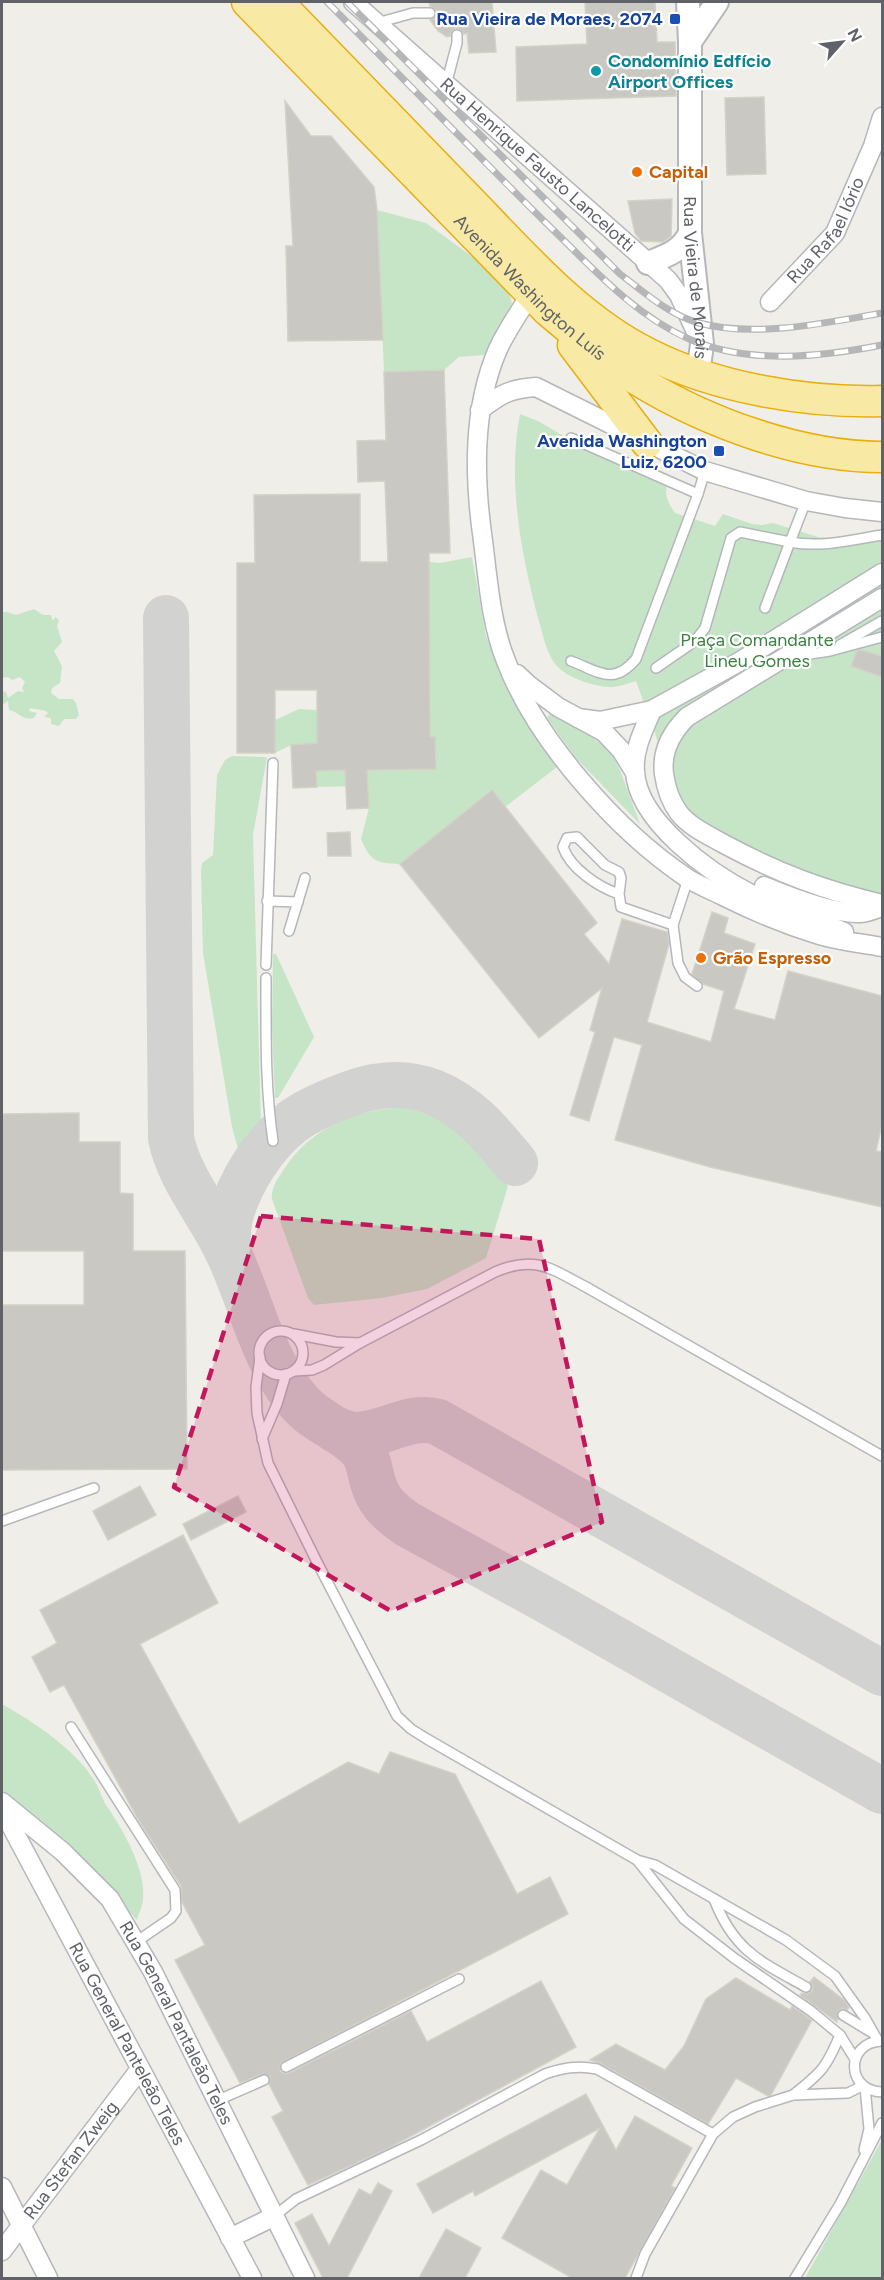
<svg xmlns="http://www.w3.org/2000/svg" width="884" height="2280" font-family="Figtree,sans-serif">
	<rect width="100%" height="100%" fill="#f0eee8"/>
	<g fill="#c6e5c7" fill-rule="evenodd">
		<polygon points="377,210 426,223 507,282 512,304 484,355 459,357 444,370 384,372"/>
		<path d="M 520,414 L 538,421 L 596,455 L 626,465 L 667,485 C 664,496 669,504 675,513 L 715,526 L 723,514 L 752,524 L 762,525 L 773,523 L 818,537 L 829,538 L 882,530 L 882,911 L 690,830 L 636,681 C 629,683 621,686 614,687 C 598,688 570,679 559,668 C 546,656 543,633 538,618 C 521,553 507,481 520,414 Z"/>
		<path d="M 472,557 L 486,636 L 504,679 L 557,767 L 505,807 L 492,791 L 400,864 C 376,863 371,862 361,839 L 369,808 L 368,786 L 317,787 L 315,744 L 291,745 L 275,753 L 275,720 L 299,709 L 317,710 L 429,562 L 440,563 ZM 435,738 L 435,769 L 327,770 Z"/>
		<path d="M 34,609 L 43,615 L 51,615 L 53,621 L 55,617 L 59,620 L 57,626 L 62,642 L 54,651 L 62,666 L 60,683 L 52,688 L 51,693 L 59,699 L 73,699 L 76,703 L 79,715 L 76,719 L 64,719 L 59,726 L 51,724 L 51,718 L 44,717 L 48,713 L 46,711 L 30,708 L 29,711 L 37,713 L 34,718 C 22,721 19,712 9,710 L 8,701 L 2,705 L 2,691 L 6,692 L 8,698 L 18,691 L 24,692 L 22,688 L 25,682 L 20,677 L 12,680 L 8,677 L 2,678 L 2,612 L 7,612 L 16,615 Z"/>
		<polygon points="553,711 609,749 620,770 640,824 575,757 547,718"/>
		<polygon points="232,756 267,757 253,835 261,1126 255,1138 240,1156 232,1127 203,953 201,871 202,863 213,855 217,775 225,760"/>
		<polygon points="273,954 276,954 314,1037 278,1098 275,1098 272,1026"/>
		<path d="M 405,1107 C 451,1117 483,1147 508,1186 L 486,1258 L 427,1289 L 382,1298 L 314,1305 L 308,1298 L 272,1199 C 271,1186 278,1179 284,1169 C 313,1126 355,1110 405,1107 Z"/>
		<path d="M 2,1704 C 31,1720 76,1750 94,1780 C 99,1787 101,1797 106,1805 C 122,1828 146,1869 143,1898 C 143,1905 139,1913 137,1920 L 94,1873 L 4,1793 L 2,1785 Z"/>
		<polygon points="882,2140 882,2278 805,2278"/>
	</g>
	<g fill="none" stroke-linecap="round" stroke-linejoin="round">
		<g stroke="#d2d2d0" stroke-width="46">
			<path d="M 166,618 L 171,1138 C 179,1178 208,1211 226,1248 C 251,1298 261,1360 300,1403 C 318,1424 348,1431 364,1453 C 368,1460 370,1471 372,1479 C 377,1501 390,1512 407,1524 L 553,1604 L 882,1791"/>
			<path d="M 226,1248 C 228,1238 228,1227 230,1217 C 240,1181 263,1145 292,1122 C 308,1110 330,1101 349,1094 C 376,1084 405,1081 433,1092 C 470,1107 491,1134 515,1163"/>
			<path d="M 336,1430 C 342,1432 348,1434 354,1435 C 383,1436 410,1413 438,1422 L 882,1673"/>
		</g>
	</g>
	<g fill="#c9c8c2" stroke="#d4d1c6" stroke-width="1.5">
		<polygon points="429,2 492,2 496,52 469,53 467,33 464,34 461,30 456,28 452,31 450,36 447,37 437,30 430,20 435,17 437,12 434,8 430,6"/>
		<polygon points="585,2 655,2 657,42 675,42 676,96 517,101 516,47 587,44"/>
		<polygon points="764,97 766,174 727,175 725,98"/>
		<polygon points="285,101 311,136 331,136 374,187 377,210 383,340 288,341 286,246 293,246"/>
		<polygon points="672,199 671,236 663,242 641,241 635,233 628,201"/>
		<polygon points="444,370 450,553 429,553 430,737 435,737 436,769 367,770 369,808 347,809 345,770 316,771 317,787 293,788 291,745 317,743 317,690 275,690 275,753 237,753 237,563 255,563 254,495 360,494 360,562 388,562 385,481 358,482 357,441 386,440 384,372"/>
		<polygon points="861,650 882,656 882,677 851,666 857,651"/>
		<polygon points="492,790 597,923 584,934 609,964 622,919 667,932 669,944 647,1022 711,1042 724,991 703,984 692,974 712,912 728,918 724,933 755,944 734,1009 775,1020 788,971 882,996 882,1124 876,1151 882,1152 882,1207 710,1167 615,1140 642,1045 614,1037 589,1121 570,1115 595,1032 590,1030 602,988 539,1038 400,864"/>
		<polygon points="350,832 351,856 328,856 327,833"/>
		<polygon points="79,1113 79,1142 120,1142 120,1193 133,1194 133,1251 185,1251 187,1469 2,1470 2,1305 84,1305 84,1251 2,1251 2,1114"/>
		<polygon points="140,1486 156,1515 108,1540 93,1511"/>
		<polygon points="238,1496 246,1512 191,1540 183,1524"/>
		<polygon points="183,1535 218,1603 140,1644 239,1824 348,1762 379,1774 390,1752 455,1774 517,1894 550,1877 568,1914 281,2063 280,2071 285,2074 289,2073 411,2011 427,2042 541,1981 576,2047 387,2149 308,2185 272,2117 283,2111 269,2084 270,2077 262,2074 240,2083 175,1960 205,1945 182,1902 181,1886 138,1819 64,1685 50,1692 32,1657 57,1643 40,1610"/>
		<polygon points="814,1977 844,2000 849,2007 847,2010 843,2008 838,2011 837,2022 800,1995 802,1993 807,1994 812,1991 813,1986 810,1982"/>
		<polygon points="736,1978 790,2010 792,2006 812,2020 771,2095 768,2096 736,2078 708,2124 600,2063 590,2060 616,2044 665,2070 684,2046 706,1999"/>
		<polygon points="586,2094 616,2150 635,2116 692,2148 671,2186 675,2188 625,2278 572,2278 502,2238 541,2170 567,2185 600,2128 475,2196 473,2191 433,2213 417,2184"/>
		<polygon points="378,2183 392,2191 347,2278 323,2278 295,2223 312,2214 329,2246 359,2189 371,2195"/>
		<polygon points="446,2229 481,2248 465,2278 419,2278"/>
	</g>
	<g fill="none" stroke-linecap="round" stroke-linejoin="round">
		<defs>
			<g id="service">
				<polyline points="377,23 413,13 430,13"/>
				<polyline points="446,85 457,43 457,35"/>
				<polyline points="571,438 698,494"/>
				<path d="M 765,608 L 790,542 C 821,548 852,540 882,535"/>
				<polyline points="840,645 882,621"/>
				<polyline points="797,656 830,651 882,637"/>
				<path d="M 571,661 C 600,672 613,686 636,659 L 698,494 L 705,471"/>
				<polyline points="656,668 695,641 705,628 731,538 740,532 790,542 806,501"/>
				<polyline points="688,879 673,925 678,963 685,977 697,986"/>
				<path d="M 619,894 L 621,878 L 619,872 L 605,865 L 577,837 L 567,838 L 563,847 C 570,868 598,887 619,894 L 621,907 L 673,925"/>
				<polyline points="267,901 298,902"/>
				<polyline points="289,931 305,878"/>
				<polyline points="266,965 273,763"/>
				<path d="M 266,978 C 266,1033 265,1087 273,1141"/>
				<circle cx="281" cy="1353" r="22"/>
				<polyline points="294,1334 336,1342 360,1343"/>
				<polyline points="260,1357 256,1387 257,1413 268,1463 317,1562 397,1716 411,1729 427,1739 637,1860 655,1865 786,1940 835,1976 865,2018 878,2041"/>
				<path d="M 294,1371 L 312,1370 L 324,1365 L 360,1343 L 495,1272 C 535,1255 550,1268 586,1287 L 882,1456"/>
				<polyline points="262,1439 277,1404 286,1374"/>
				<polyline points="2,1521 94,1488"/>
				<polyline points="71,1727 175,1890 176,1911 171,1918 136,1942"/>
				<polyline points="637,1860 684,1919 734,1958 811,2011 840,2035 855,2059"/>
				<path d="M 714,1899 C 734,1951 761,1962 806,1987"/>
				<polyline points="843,2015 871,2032"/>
				<path d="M 881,2041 C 845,2043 846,2091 882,2092"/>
				<polyline points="286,2067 459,1979"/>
				<path d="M 793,2095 C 822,2072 826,2068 840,2035"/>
				<polyline points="216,2101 264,2080"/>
				<polyline points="864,2150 869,2129 865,2087"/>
				<path d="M 273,2217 L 296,2199 L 421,2140 L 545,2074 C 563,2068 577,2065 597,2069 L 713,2134"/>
				<polyline points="636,2278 645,2254 713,2134 733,2117 755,2107 793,2095 848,2093 862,2086"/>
				<polyline points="795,2278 840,2204 882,2123"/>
			</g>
			<g id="minor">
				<path id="s1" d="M 353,2 L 668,280 L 679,295 L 697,334"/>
				<path d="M 531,294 C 519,312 507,330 498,349 C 472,409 474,478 483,541 C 488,580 491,624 506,661 C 536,740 617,831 687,878 C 698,885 711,890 723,896 C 753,911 784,924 816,934 C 837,941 861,943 882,947"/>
				<path id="s2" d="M 770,302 L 835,233 L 873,146 L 882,117"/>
				<path d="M 480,410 C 501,394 509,389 536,387 L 705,471 L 806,501 L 845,508 L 882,512"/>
				<path d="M 882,598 L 687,717 C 672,732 661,751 664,774 C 666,788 670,801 679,813 C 690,827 708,835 724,844 C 778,873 823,890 882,904"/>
				<polyline points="517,674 530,686 558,707 604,732 621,750 634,771"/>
				<path d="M 652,710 C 644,729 633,750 635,771 C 637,821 710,873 751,894 C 780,909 814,919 844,932"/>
				<polyline points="578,718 600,721 652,710 739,662 882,573"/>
				<path d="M 764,886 C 788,896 834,914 860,913 C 867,913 875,909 882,907"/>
				<path id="s3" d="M 2,1802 L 63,1852 L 110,1899 L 153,1972 L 305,2278"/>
				<path id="s4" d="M 2,1809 L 252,2278"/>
				<polyline points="2,2187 48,2278"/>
				<polyline points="230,2238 273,2217"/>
				<path id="s5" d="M 2,2251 L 140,2069"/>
			</g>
			<g id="tertiary">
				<path id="s6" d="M 688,2 L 690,42 L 690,233 L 702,344 L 698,375"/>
				<polyline points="690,42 717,2"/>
				<path d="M 648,263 C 666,256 682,251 690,233"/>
			</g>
			<g id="trunk">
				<path id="s7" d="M 247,2 L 548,311 C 577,335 606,361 639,381 C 708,423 801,457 882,457"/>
				<path d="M 278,2 C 340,66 402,130 464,194 C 520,251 576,318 649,354 C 716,388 807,403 882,401"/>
				<polyline points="573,345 647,443"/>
			</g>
		</defs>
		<use href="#service" stroke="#b5b7bb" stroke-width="12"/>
		<use href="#minor" stroke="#b5b7bb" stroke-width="21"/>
		<use href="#tertiary" stroke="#b5b7bb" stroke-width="26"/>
		<use href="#trunk" stroke="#e9ae0f" stroke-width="33"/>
		<use href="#service" stroke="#fff" stroke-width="9"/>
		<use href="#minor" stroke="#fff" stroke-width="18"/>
		<use href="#tertiary" stroke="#fff" stroke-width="22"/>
		<use href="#trunk" stroke="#f8eaa5" stroke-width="30"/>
		<defs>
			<g id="rail">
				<path d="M 327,2 C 400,75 472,150 545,222 C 589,264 632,314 689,339 C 749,365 821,357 882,345"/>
				<path d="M 347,2 L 620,274 C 644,292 669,315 699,323 C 755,338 826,323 882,313"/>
			</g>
		</defs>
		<use href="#rail" stroke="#b5b6b7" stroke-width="7"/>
		<use href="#rail" stroke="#fff" stroke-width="4.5" stroke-dasharray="14" stroke-linecap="butt"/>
	</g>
	<path fill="#c2185b" fill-opacity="0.2" stroke="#c2185b" stroke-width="4.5" stroke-dasharray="12 8" stroke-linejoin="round" d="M 261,1216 L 539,1239 L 602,1522 L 391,1611 L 174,1487 Z"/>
	<g fill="#1a4fb4" stroke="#fff" stroke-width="2">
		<rect x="669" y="13" width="12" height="12" rx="3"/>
		<rect x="713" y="445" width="12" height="12" rx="3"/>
	</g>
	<circle fill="#0f9aa8" stroke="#fff" stroke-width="2" cx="596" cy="71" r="6"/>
	<g fill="#e8710a" stroke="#fff" stroke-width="2">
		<circle cx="637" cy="172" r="6"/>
		<circle cx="701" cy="958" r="6"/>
	</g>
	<g text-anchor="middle" stroke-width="4.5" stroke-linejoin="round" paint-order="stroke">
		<g font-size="18" font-weight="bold" fill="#164399" stroke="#fff" text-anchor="end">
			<text x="663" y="25">Rua Vieira de Moraes, 2074</text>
			<text x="707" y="447">Avenida Washington<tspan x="707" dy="21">Luiz, 6200</tspan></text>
		</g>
		<g font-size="18" font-weight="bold" fill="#0d838f" stroke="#fff" text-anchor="start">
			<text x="608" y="67">Condomínio Edfício<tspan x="608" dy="21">Airport Offices</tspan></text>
		</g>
		<g font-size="18" fill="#5f6267" stroke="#fff">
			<text dy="6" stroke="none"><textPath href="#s1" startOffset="246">Rua Henrique Fausto Lancelotti</textPath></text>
			<text dy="6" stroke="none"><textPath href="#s2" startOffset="92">Rua Rafael Iório</textPath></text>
			<text dy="6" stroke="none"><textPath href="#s6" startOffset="276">Rua Vieira de Morais</textPath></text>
			<text dy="6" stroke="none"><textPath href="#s7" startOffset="402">Avenida Washington Luís</textPath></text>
			<text dy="6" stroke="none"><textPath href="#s3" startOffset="286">Rua General Pantaleão Teles</textPath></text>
			<text dy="6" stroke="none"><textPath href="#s4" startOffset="266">Rua General Panteleão Teles</textPath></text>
			<text dy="6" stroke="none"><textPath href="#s5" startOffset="114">Rua Stefan Zweig</textPath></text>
		</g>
		<g font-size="18" font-weight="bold" fill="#c56008" stroke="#fff" text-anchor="start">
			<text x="649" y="178">Capital</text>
			<text x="713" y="964">Grão Espresso</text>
		</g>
		<g font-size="18" fill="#3b8240" stroke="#fff">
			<text x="757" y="646">Praça Comandante<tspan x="757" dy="21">Lineu Gomes</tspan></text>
		</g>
	</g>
	<rect width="884" height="2280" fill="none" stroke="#5f6267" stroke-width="6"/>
	<g transform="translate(842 42) rotate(62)" stroke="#ffffff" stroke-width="4.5" paint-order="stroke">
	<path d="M0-4.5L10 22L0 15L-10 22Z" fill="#5f6267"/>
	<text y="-9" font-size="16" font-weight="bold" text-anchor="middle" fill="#5f6267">N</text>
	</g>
</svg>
